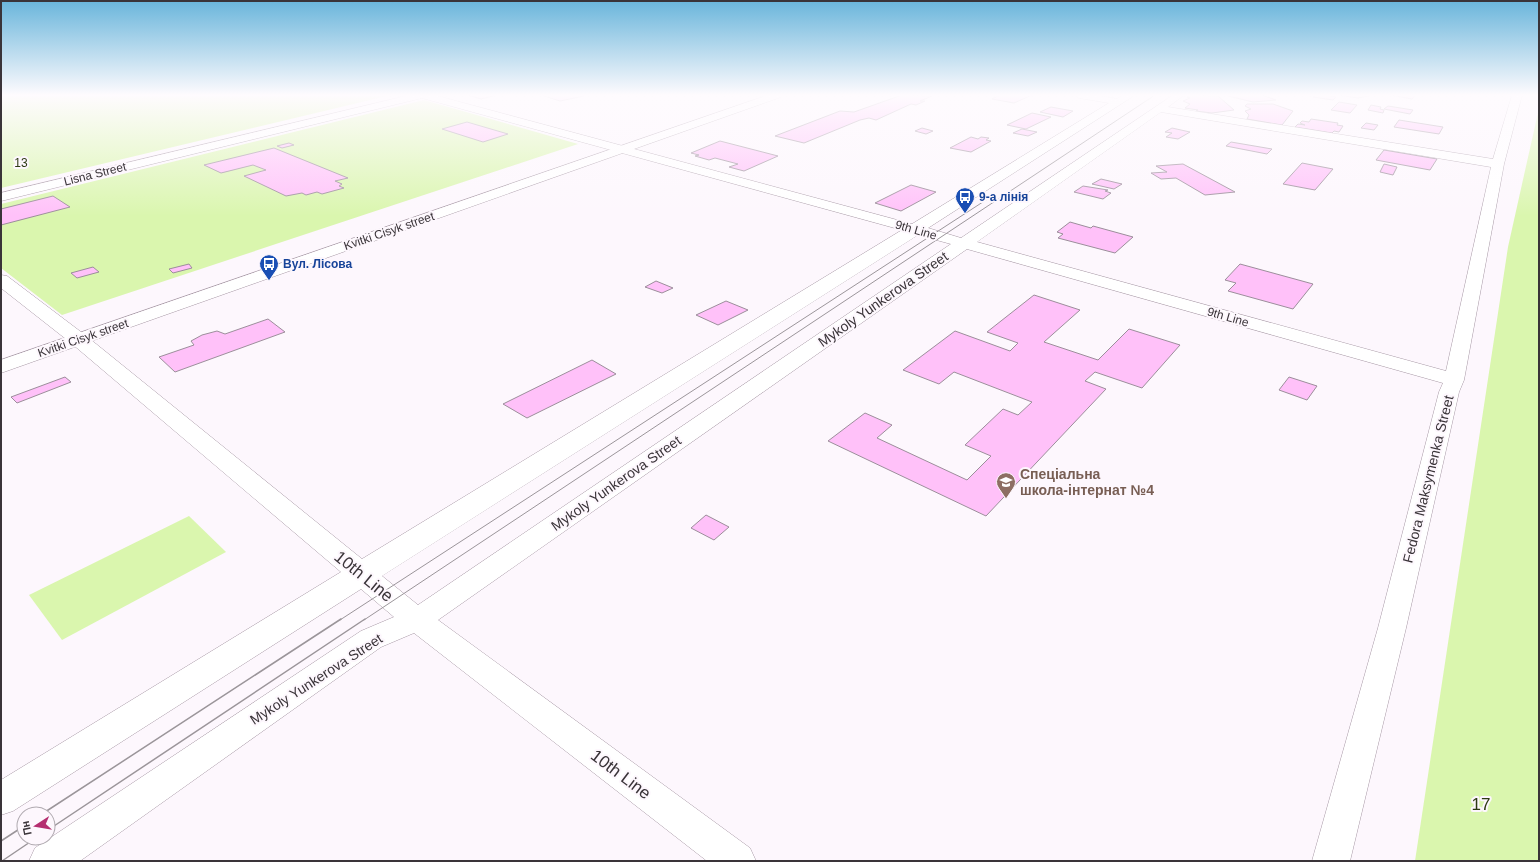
<svg xmlns="http://www.w3.org/2000/svg" width="1540" height="862" font-family="Helvetica,sans-serif">
	<rect width="100%" height="100%" fill="#fdf7fd"/>
	<g fill="#daf6ae">
		<polygon points="1,95 391,95 1,188"/>
		<polygon points="424,100 578,144 62,315 1,268 1,204"/>
		<polygon points="1539,108 1539,861 1415,861 1508,247"/>
		<polygon points="189,516 226,552 62,640 29,595"/>
	</g>
	<g fill="#ffc1f9" stroke="#9c8e9b">
		<polygon points="468,95 497,95 481,99"/>
		<polygon points="541,95 583,95 582,95 584,96 560,101"/>
		<polygon points="902,95 932,96 920,101 925,101 916,105 911,104 876,120 869,118 860,120 804,143 775,136 840,111 854,112"/>
		<polygon points="1000,95 1032,95 1014,103 992,99"/>
		<polygon points="1190,95 1218,96 1234,110 1212,113 1196,111 1198,110 1185,108 1190,104 1183,101 1190,98 1187,97"/>
		<polygon points="1224,95 1262,95 1276,100 1253,102"/>
		<polygon points="1316,95 1325,95 1336,97 1333,100 1313,97"/>
		<polygon points="1338,95 1373,95 1358,98"/>
		<polygon points="1391,95 1415,95 1412,99"/>
		<polygon points="1339,102 1357,105 1350,113 1331,110"/>
		<polygon points="1247,104 1273,104 1293,111 1282,125 1247,119 1249,115 1245,111 1251,109 1245,106"/>
		<polygon points="1371,105 1381,107 1380,109 1384,110 1383,113 1368,110"/>
		<polygon points="1388,106 1413,110 1410,114 1384,109"/>
		<polygon points="1051,107 1073,111 1063,117 1040,112"/>
		<polygon points="1032,113 1051,117 1026,129 1007,125"/>
		<polygon points="1311,119 1338,123 1337,125 1343,126 1339,132 1334,131 1332,133 1295,127 1298,124 1305,125 1300,123 1302,121 1309,122"/>
		<polygon points="1399,120 1443,127 1439,134 1394,127"/>
		<polygon points="467,122 508,134 483,142 442,129"/>
		<polygon points="1366,123 1378,125 1374,130 1361,128"/>
		<polygon points="922,128 933,131 926,134 915,131"/>
		<polygon points="1172,128 1190,132 1178,139 1166,137 1172,133 1165,132"/>
		<polygon points="1022,129 1037,132 1028,136 1013,133"/>
		<polygon points="971,137 978,139 981,137 989,138 986,140 991,141 971,152 950,148"/>
		<polygon points="720,141 778,156 744,171 729,167 738,164 715,158 709,160 695,156 699,155 691,153"/>
		<polygon points="1231,142 1272,149 1267,154 1226,146"/>
		<polygon points="289,143 294,145 282,148 277,146"/>
		<polygon points="274,148 348,178 335,181 342,184 339,186 344,188 322,194 317,192 306,195 302,193 286,196 244,176 266,170 253,165 221,173 204,165"/>
		<polygon points="1384,150 1437,159 1430,170 1376,160"/>
		<polygon points="1302,163 1333,169 1315,190 1283,184"/>
		<polygon points="1183,164 1235,192 1205,195 1176,178 1161,179 1151,173 1167,172 1156,166"/>
		<polygon points="1384,164 1397,167 1393,175 1380,172"/>
		<polygon points="1101,179 1122,184 1114,189 1092,184"/>
		<polygon points="911,185 936,192 901,211 875,203"/>
		<polygon points="1083,186 1108,190 1105,191 1111,193 1103,199 1074,192"/>
		<polygon points="53,196 70,207 1,225 1,209"/>
		<polygon points="1070,222 1091,228 1093,226 1133,237 1115,253 1058,238 1063,234 1057,232"/>
		<polygon points="189,264 192,268 173,273 169,269"/>
		<polygon points="1240,264 1313,284 1293,309 1228,291 1236,283 1225,280"/>
		<polygon points="93,267 99,272 77,278 71,273"/>
		<polygon points="656,281 673,288 662,293 645,287"/>
		<polygon points="1034,295 1080,310 1044,342 1098,360 1129,329 1180,345 1142,388 1095,372 1085,381 1106,389 986,516 828,441 865,413 892,425 877,438 967,480 991,456 965,445 1003,409 1018,415 1032,402 954,372 939,384 903,370 955,331 1010,351 1018,343 987,332"/>
		<polygon points="726,301 748,310 718,325 696,315"/>
		<polygon points="268,319 285,332 175,372 159,357 194,345 191,341 202,335 217,331 225,334"/>
		<polygon points="592,360 616,374 527,418 503,404"/>
		<polygon points="65,377 71,382 17,403 11,397"/>
		<polygon points="1289,377 1317,386 1307,400 1279,390"/>
		<polygon points="706,515 729,527 714,540 691,528"/>
	</g>
	<g fill="none" stroke-linecap="round" stroke-linejoin="round">
		<defs>
			<path id="street" d="M 410,95 L 434,95 L 912,224 L 1109,103 L 1079,98 L 1074,95 L 1095,95 L 1117,99 L 1123,95 L 1135,95 L 928,228 L 961,238 L 1173,95 L 1184,95 L 1168,107 L 1493,159 L 1512,95 L 1522,95 L 1504,164 L 1464,380 L 1459,392 L 1406,628 L 1350,861 L 1312,861 L 1378,628 L 1439,392 L 1443,383 L 967,249 L 438,620 L 750,848 L 756,861 L 707,861 L 414,633 L 381,647 L 80,861 L 29,861 L 35,848 L 361,631 L 394,617 L 361,589 L 13,811 L 1,815 L 1,780 L 341,572 L 71,343 L 1,288 L 1,275 L 7,276 L 85,335 L 362,559 L 902,230 L 422,98 L 1,201 L 1,193 ZM 1161,112 L 1491,167 L 1446,371 L 977,242 ZM 918,235 L 951,244 L 418,605 L 382,576 Z"/>
			<polygon id="secondary" points="768,95 782,95 781,97 1,373 1,360"/>
		</defs>
		<use href="#street" stroke="#a798a5" stroke-width="1"/>
		<use href="#secondary" stroke="#a798a5" stroke-width="1"/>
		<use href="#street" fill="#fff" fill-rule="evenodd"/>
		<use href="#secondary" fill="#fff" fill-rule="evenodd"/>
		<g stroke="#9b959a" stroke-width="1">
			<polyline points="340,620 989,198"/>
			<polyline points="364,620 1155,95"/>
		</g>
		<g stroke="#9b959a" stroke-width="1.5">
			<polyline points="42,814 341,619"/>
			<polyline points="48,830 365,619"/>
			<polyline points="1,841 24,826"/>
			<polyline points="2,861 36,838"/>
		</g>
	</g>
	<linearGradient id="sky" x2="0" y2="1"><stop stop-color="#69b5db"/><stop offset="0.44" stop-color="#fefbfe"/><stop offset="1" stop-color="#fefbfe" stop-opacity="0"/></linearGradient>
	<rect width="1540" height="216" fill="url(#sky)"/>
	<defs>
		<symbol id="bus-pin" viewBox="-11 -11 22 30"><path d="M0 17L-7.5 6A9.5 9.5 0 1 1 7.5 6Z" fill="#1a4fb4" stroke="#fdf7fd"/><path d="M-5-6H5V4H4V6H2V4H-2V6H-4V4H-5ZM-3.5-4V0h7V-4ZM-3.5 1.2v1.5H-2V1.2ZM2 1.2v1.5H3.5V1.2Z" fill="#fff"/></symbol>
		<symbol id="school-pin" viewBox="-11 -11 22 30"><path d="M0 17L-7.5 6A9.5 9.5 0 1 1 7.5 6Z" fill="#8d6e63" stroke="#fdf7fd"/><path d="M0-5L7-2L0 1L-7-2ZM-4 1L0 2.5L4 1V4Q0 6-4 4Z" fill="#fff"/></symbol>
	</defs>
	<g fill-rule="evenodd">
		<use href="#bus-pin" x="954" y="186" width="22" height="30"/>
		<use href="#bus-pin" x="258" y="253" width="22" height="30"/>
		<use href="#school-pin" x="995" y="471" width="22" height="30"/>
	</g>
	<g text-anchor="middle" stroke-width="4" stroke-linejoin="round" paint-order="stroke">
		<g font-size="12" fill="#2d3a13" stroke="#fdf7fd">
			<text x="21" y="167">13</text>
		</g>
		<g font-size="12" fill="#3a3439" stroke="#fdf7fd">
			<text transform="translate(95 174) rotate(-14)" y="4">Lisna Street</text>
			<text transform="translate(916 230) rotate(16)" y="4">9th Line</text>
			<text transform="translate(389 231) rotate(-19)" y="4">Kvitki Cisyk street</text>
			<text transform="translate(1228 317) rotate(16)" y="4">9th Line</text>
			<text transform="translate(83 338) rotate(-19)" y="4">Kvitki Cisyk street</text>
		</g>
		<g font-size="12" font-weight="bold" fill="#164399" stroke="#fdf7fd" text-anchor="start">
			<text x="979" y="201">9-а лінія</text>
			<text x="283" y="268">Вул. Лісова</text>
		</g>
		<g font-size="14" fill="#3a3439" stroke="#fdf7fd">
			<text transform="translate(883 299) rotate(-35)" y="5">Mykoly Yunkerova Street</text>
			<text transform="translate(1428 479) rotate(-76)" y="5">Fedora Maksymenka Street</text>
			<text transform="translate(616 483) rotate(-35)" y="5">Mykoly Yunkerova Street</text>
			<text transform="translate(316 679) rotate(-33)" y="5">Mykoly Yunkerova Street</text>
		</g>
		<g font-size="14" font-weight="bold" fill="#785e54" stroke="#fdf7fd" text-anchor="start">
			<text x="1020" y="479">Спеціальна<tspan x="1020" dy="16">школа-інтернат №4</tspan></text>
		</g>
		<g font-size="17" fill="#3a3439" stroke="#fdf7fd">
			<text transform="translate(364 576) rotate(39)" y="6">10th Line</text>
			<text transform="translate(621 774) rotate(37)" y="6">10th Line</text>
		</g>
		<g font-size="17" fill="#2d3a13" stroke="#fdf7fd">
			<text x="1481" y="810">17</text>
		</g>
	</g>
	<rect width="1540" height="862" fill="none" stroke="#3a3439" stroke-width="4"/>
	<g transform="translate(36 826) rotate(258)"><circle r="19" fill="#fdf7fd" stroke="#afa9af"/>
	<path d="M0-3L7 15L0 10L-7 15Z" fill="#b52e70"/>
	<text y="-6" font-size="11" font-weight="bold" text-anchor="middle" fill="#3a3439">Пн</text>
	</g>
</svg>
